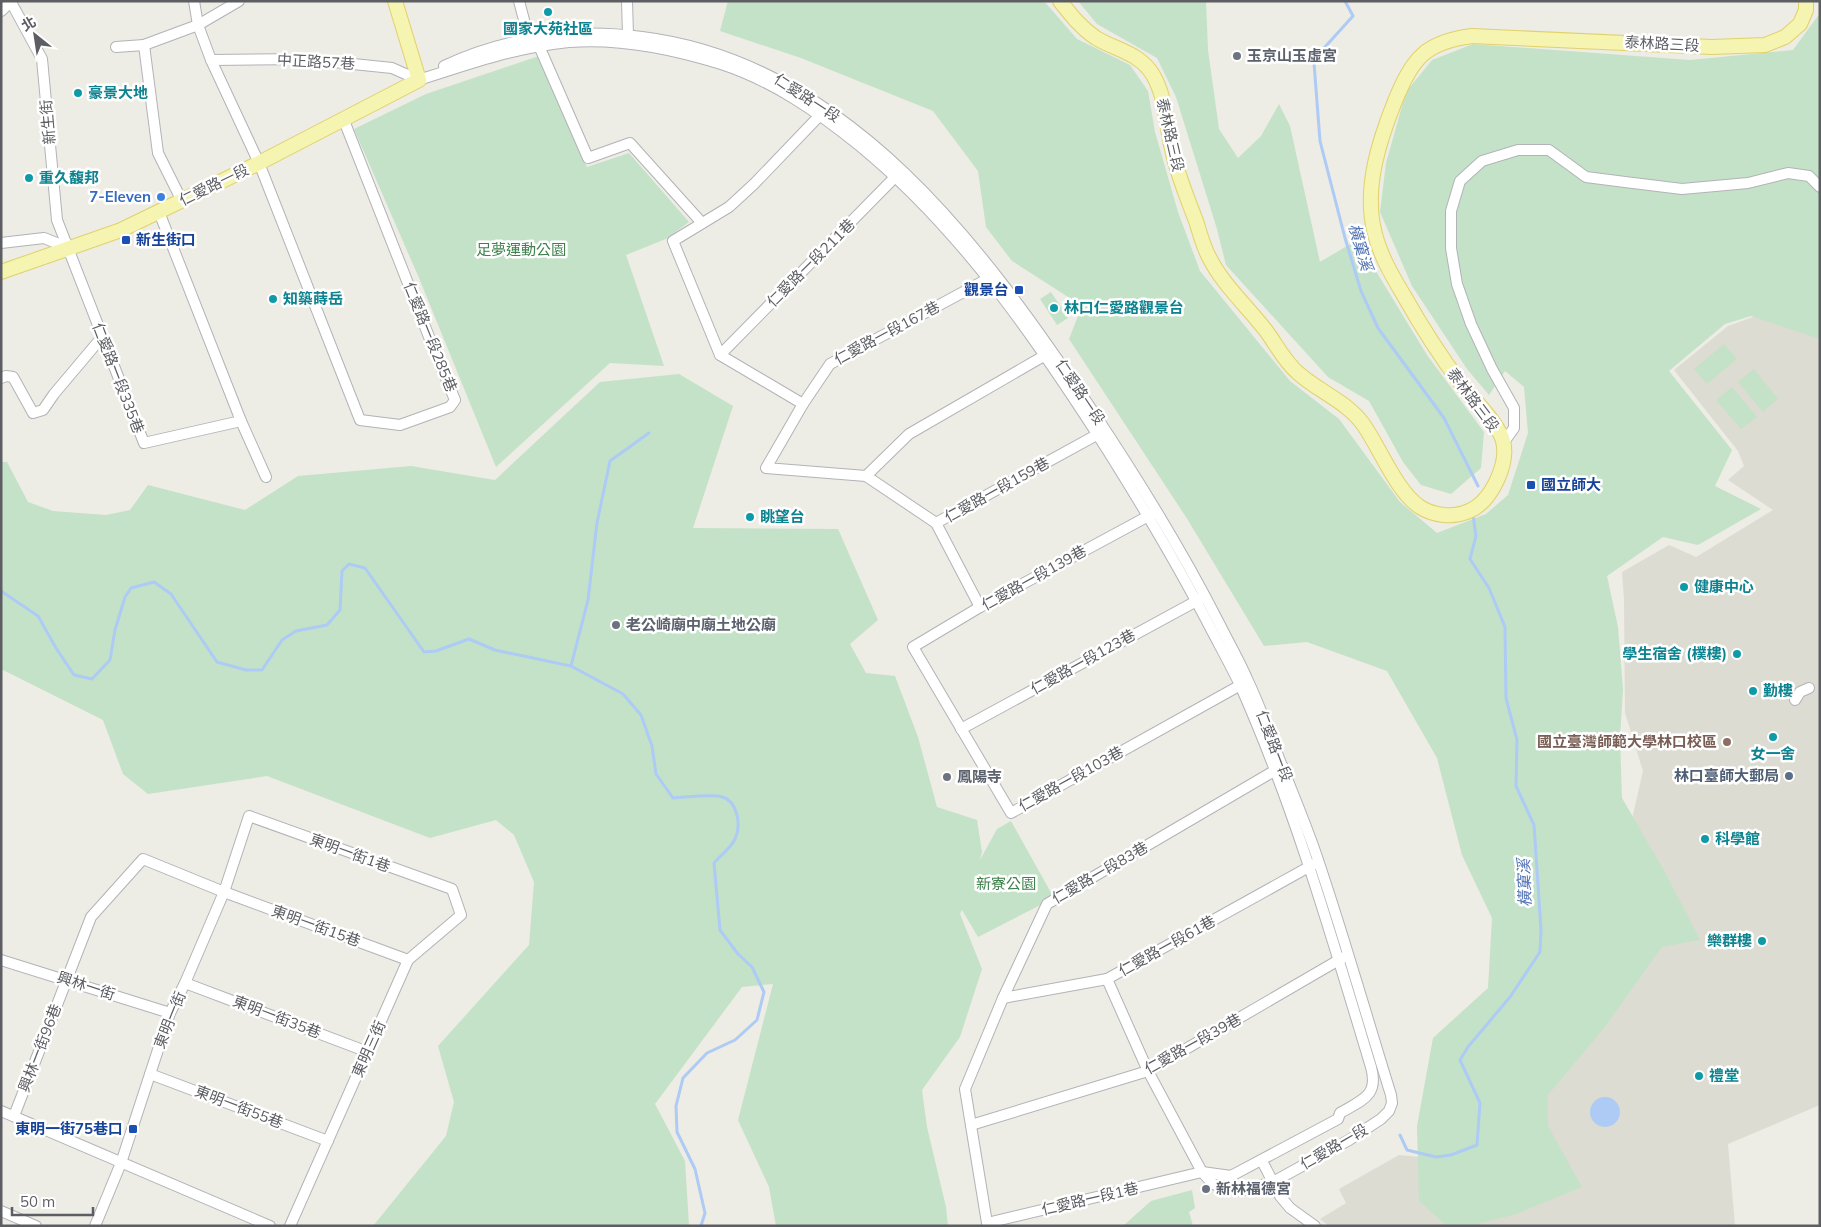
<svg xmlns="http://www.w3.org/2000/svg" width="1821" height="1227" font-family="Mulish,'Noto Sans TC',sans-serif">
	<rect width="100%" height="100%" fill="#edece5"/>
	<polygon fill="#dddcd3" points="1775,309 1820,325 1820,1105 1728,1144 1735,1226 1329,1226 1320,1219 1346,1203 1339,1189 1399,1155 1448,1160 1619,876 1643,771 1625,713 1624,600 1622,572 1669,545 1696,557 1773,510 1728,480 1744,466 1738,451 1674,370 1728,326"/>
	<g fill="#c4e2c8">
		<polygon points="728,1 1044,1 1077,39 1130,65 1148,91 1155,132 1178,212 1200,271 1290,381 1339,419 1400,502 1437,533 1486,514 1508,495 1528,433 1524,387 1505,371 1489,395 1467,369 1412,286 1380,212 1386,163 1406,92 1432,60 1473,44 1690,60 1793,50 1820,13 1820,339 1751,316 1725,324 1669,371 1732,450 1715,486 1761,509 1698,545 1663,537 1607,576 1618,627 1623,690 1620,737 1622,798 1666,874 1700,940 1662,947 1604,1028 1548,1095 1548,1126 1582,1187 1516,1214 1470,1226 1447,1226 1419,1201 1417,1126 1433,1038 1488,988 1492,918 1462,855 1437,758 1387,671 1307,642 1264,646 1186,517 1069,339 1082,306 1012,261 986,227 978,171 933,111 801,58 720,31"/>
		<polygon points="1078,1 1206,1 1208,50 1219,129 1238,158 1261,136 1279,104 1290,126 1320,262 1357,240 1427,355 1484,432 1481,468 1451,494 1421,485 1403,462 1369,401 1328,377 1226,265 1217,229 1176,97 1157,58 1097,24"/>
		<polygon points="539,56 587,167 629,153 689,222 668,238 626,255 664,366 610,363 496,467 419,278 354,129 426,94"/>
		<polygon points="1051,292 1068,318 1057,325 1040,299"/>
		<polygon points="1724,344 1737,359 1707,384 1694,369"/>
		<polygon points="1754,369 1778,399 1763,412 1738,382"/>
		<polygon points="679,374 733,406 693,528 838,529 878,620 850,644 866,673 895,676 918,737 937,807 977,820 982,852 980,860 997,829 1011,821 1054,898 978,937 962,910 960,914 982,969 960,1037 922,1090 927,1127 946,1207 948,1226 776,1226 769,1187 738,1120 773,984 742,987 655,1104 685,1161 689,1226 373,1226 446,1136 454,1102 438,1046 529,945 534,882 514,835 496,820 430,838 267,776 148,794 123,774 103,720 1,669 1,462 7,462 28,502 53,511 106,515 130,510 148,485 245,510 298,476 411,466 495,480 600,382"/>
		<polygon points="1732,387 1757,417 1741,429 1716,400"/>
		<polygon points="1192,1190 1195,1208 1189,1212 1193,1226 1123,1226 1151,1201"/>
	</g>
	<circle fill="#adcbf5" cx="1605" cy="1112" r="15"/>
	<g fill="none" stroke-linecap="round" stroke-linejoin="round">
		<g stroke="#adcbf5" stroke-width="3">
			<polyline points="1345,1 1353,16 1325,47 1314,63 1320,141 1345,238 1361,291 1378,328 1444,418 1478,486"/>
			<path d="M 1,591 L 38,616 L 56,648 L 74,675 L 92,679 L 110,660 L 115,630 L 125,597 L 131,588 L 154,582 L 171,594 L 217,662 L 246,670 L 262,670 L 282,640 L 296,631 L 327,625 L 340,610 L 342,571 L 349,564 L 365,568 L 424,652 L 436,651 L 469,639 L 495,650 L 571,666 L 623,694 L 641,715 L 652,746 L 656,774 L 673,798 C 688,797 703,795 717,796 C 737,797 742,824 735,839 C 731,848 720,856 714,863 L 720,930 L 738,954 L 752,967 L 764,992 L 757,1020 L 735,1040 L 707,1053 L 683,1078 L 676,1106 L 677,1132 L 695,1169 L 705,1213 L 701,1226"/>
			<polyline points="571,666 588,600 597,523 610,461 649,433"/>
			<polyline points="1400,1135 1407,1150 1436,1157 1451,1155 1477,1145 1480,1103 1460,1060 1468,1047 1510,997 1540,952 1541,930 1534,825 1516,786 1517,740 1506,698 1505,627 1489,588 1470,559 1476,536 1473,515"/>
		</g>
		<defs>
			<g id="minor">
				<polyline points="194,1 198,25 211,60 259,163 360,420 400,425 450,407 455,400 433,347 343,118"/>
				<polyline points="519,1 529,39 539,46 588,158 630,143 702,223"/>
				<polyline points="627,1 628,35"/>
				<polyline points="11,2 42,59 57,220 144,443 241,421"/>
				<polyline points="1,11 12,1"/>
				<polyline points="144,45 198,25 239,1"/>
				<polyline points="116,47 144,45 158,153 182,201"/>
				<polyline points="211,60 305,59 392,68 419,80"/>
				<path d="M 444,66 C 506,37 574,28 642,37 C 850,63 984,249 1092,410 C 1138,479 1182,550 1220,625 C 1229,643 1240,662 1248,681 C 1259,704 1268,729 1277,753 C 1291,790 1307,826 1319,863 C 1345,940 1367,1018 1391,1095 L 1392,1103 L 1389,1111 L 1381,1119 L 1349,1140 L 1273,1182 L 1242,1191 L 1228,1189 L 1213,1184 L 1202,1172 L 1148,1071 L 1107,979"/>
				<path d="M 419,80 C 468,64 517,47 569,42 C 619,38 673,49 721,64 C 773,81 818,112 860,146 C 962,230 1037,340 1108,451 C 1145,510 1180,569 1212,631 C 1222,650 1232,668 1241,687 C 1295,809 1332,938 1371,1067 C 1379,1096 1362,1100 1340,1113 L 1338,1119 L 1231,1176 L 1202,1172 L 987,1223 L 965,1089 L 1003,998 L 1047,904 L 1274,771 L 1283,767"/>
				<polyline points="159,212 241,421 266,477"/>
				<polyline points="1,243 44,238 69,248"/>
				<polyline points="993,276 830,364 803,404 766,468 866,476 909,434 1049,353"/>
				<polyline points="720,355 899,173"/>
				<polyline points="1,378 6,376 13,377 33,413 43,410 54,394 102,337"/>
				<polyline points="803,404 720,355 673,241 729,207 754,184 824,111"/>
				<polyline points="1504,442 1514,428 1514,408 1492,369 1471,324 1457,284 1451,248 1451,211 1460,181 1482,161 1518,150 1549,150 1586,177 1625,182 1682,189 1748,183 1788,173 1809,176 1820,187"/>
				<polyline points="866,476 936,523 980,607"/>
				<polyline points="1154,513 980,607 913,647 1011,813 1246,682"/>
				<polyline points="936,523 1102,432"/>
				<polyline points="1795,700 1800,692 1809,688"/>
				<polyline points="961,729 1202,598"/>
				<polyline points="1,960 170,1013"/>
				<polyline points="185,983 368,1052"/>
				<polyline points="1003,998 1107,979 1316,863"/>
				<polyline points="150,1074 328,1141"/>
				<polyline points="1,1111 270,1226"/>
				<polyline points="14,1116 91,917 143,859 224,892 408,960"/>
				<polyline points="971,1125 1148,1071 1344,957"/>
				<polyline points="1262,1161 1280,1196 1290,1208 1315,1226"/>
				<polyline points="1,1211 36,1226"/>
				<polyline points="95,1226 121,1163 170,1013 185,983 224,892 249,816 452,889 461,915 408,960 290,1226"/>
			</g>
			<g id="major">
				<path d="M 1060,1 C 1071,15 1081,28 1096,38 C 1116,50 1140,53 1153,75 C 1166,97 1166,125 1172,149 C 1177,174 1187,197 1196,221 C 1200,233 1203,246 1209,257 C 1222,284 1249,308 1267,332 C 1277,346 1285,362 1298,373 C 1318,391 1346,401 1363,424 C 1380,448 1396,491 1420,507 C 1434,516 1454,518 1469,511 C 1491,502 1509,464 1503,441 C 1499,424 1473,399 1462,385 C 1440,356 1421,326 1403,294 C 1391,274 1379,253 1374,230 C 1364,187 1379,141 1395,101 C 1413,58 1425,42 1472,36 L 1712,47 L 1765,45 L 1785,37 L 1800,24 L 1806,10 L 1806,1"/>
				<polyline points="1,272 121,230 259,163 419,80 395,1"/>
			</g>
		</defs>
		<use href="#minor" stroke="#b2b3b8" stroke-width="12"/>
		<use href="#major" stroke="#e1d16a" stroke-width="16"/>
		<use href="#minor" stroke="#fff" stroke-width="10"/>
		<use href="#major" stroke="#f5f4b1" stroke-width="14"/>
	</g>
	<g fill="#0f9aa8" stroke="#fff" stroke-width="2">
		<circle cx="548" cy="12" r="5"/>
		<circle cx="78" cy="93" r="5"/>
		<circle cx="29" cy="178" r="5"/>
		<circle cx="273" cy="299" r="5"/>
		<circle cx="1054" cy="308" r="5"/>
		<circle cx="750" cy="517" r="5"/>
		<circle cx="1684" cy="587" r="5"/>
		<circle cx="1737" cy="654" r="5"/>
		<circle cx="1753" cy="691" r="5"/>
		<circle cx="1773" cy="737" r="5"/>
		<circle cx="1705" cy="839" r="5"/>
		<circle cx="1762" cy="941" r="5"/>
		<circle cx="1699" cy="1076" r="5"/>
	</g>
	<g fill="#6b7280" stroke="#fff" stroke-width="2">
		<circle cx="1237" cy="56" r="5"/>
		<circle cx="616" cy="625" r="5"/>
		<circle cx="947" cy="777" r="5"/>
		<circle cx="1206" cy="1189" r="5"/>
	</g>
	<circle fill="#3f7fe0" stroke="#fff" stroke-width="2" cx="161" cy="197" r="5"/>
	<g fill="#1a4fb4" stroke="#fff" stroke-width="2">
		<rect x="121" y="235" width="10" height="10" rx="2.5"/>
		<rect x="1014" y="285" width="10" height="10" rx="2.5"/>
		<rect x="1526" y="480" width="10" height="10" rx="2.5"/>
		<rect x="128" y="1124" width="10" height="10" rx="2.5"/>
	</g>
	<circle fill="#8d6e63" stroke="#fff" stroke-width="2" cx="1727" cy="742" r="5"/>
	<circle fill="#5c6f8a" stroke="#fff" stroke-width="2" cx="1789" cy="776" r="5"/>
	<g text-anchor="middle" stroke-width="5" stroke-linejoin="round" paint-order="stroke">
		<g font-size="15" font-weight="bold" fill="#0d838f" stroke="#fff" text-anchor="start">
			<text x="548" y="34" text-anchor="middle">國家大苑社區</text>
			<text x="88" y="98">豪景大地</text>
			<text x="39" y="183">重久馥邦</text>
			<text x="283" y="304">知築蒔岳</text>
			<text x="1064" y="313">林口仁愛路觀景台</text>
			<text x="760" y="522">眺望台</text>
			<text x="1694" y="592">健康中心</text>
			<text x="1727" y="659" text-anchor="end">學生宿舍 (樸樓)</text>
			<text x="1763" y="696">勤樓</text>
			<text x="1773" y="759" text-anchor="middle">女一舍</text>
			<text x="1715" y="844">科學館</text>
			<text x="1752" y="946" text-anchor="end">樂群樓</text>
			<text x="1709" y="1081">禮堂</text>
		</g>
		<g font-size="15" fill="#5c5e63" stroke="#fff">
			<text transform="translate(1662 44) rotate(3)" y="5">泰林路三段</text>
			<text transform="translate(316 62) rotate(3)" y="5">中正路57巷</text>
			<text transform="translate(807 98) rotate(33)" y="5">仁愛路一段</text>
			<text transform="translate(48 122) rotate(-95)" y="5">新生街</text>
			<text transform="translate(1170 135) rotate(77)" y="5">泰林路三段</text>
			<text transform="translate(214 185) rotate(-26)" y="5">仁愛路一段</text>
			<text transform="translate(811 263) rotate(-45)" y="5">仁愛路一段211巷</text>
			<text transform="translate(887 333) rotate(-28)" y="5">仁愛路一段167巷</text>
			<text transform="translate(430 337) rotate(68)" y="5">仁愛路一段285巷</text>
			<text transform="translate(118 378) rotate(69)" y="5">仁愛路一段335巷</text>
			<text transform="translate(1080 392) rotate(56)" y="5">仁愛路一段</text>
			<text transform="translate(1473 400) rotate(53)" y="5">泰林路三段</text>
			<text transform="translate(997 490) rotate(-29)" y="5">仁愛路一段159巷</text>
			<text transform="translate(1034 578) rotate(-29)" y="5">仁愛路一段139巷</text>
			<text transform="translate(1083 662) rotate(-29)" y="5">仁愛路一段123巷</text>
			<text transform="translate(1274 746) rotate(69)" y="5">仁愛路一段</text>
			<text transform="translate(1071 779) rotate(-29)" y="5">仁愛路一段103巷</text>
			<text transform="translate(350 853) rotate(20)" y="5">東明一街1巷</text>
			<text transform="translate(1100 873) rotate(-30)" y="5">仁愛路一段83巷</text>
			<text transform="translate(316 926) rotate(20)" y="5">東明一街15巷</text>
			<text transform="translate(1167 946) rotate(-29)" y="5">仁愛路一段61巷</text>
			<text transform="translate(86 986) rotate(18)" y="5">興林一街</text>
			<text transform="translate(277 1017) rotate(21)" y="5">東明一街35巷</text>
			<text transform="translate(170 1020) rotate(-68)" y="5">東明一街</text>
			<text transform="translate(1193 1044) rotate(-29)" y="5">仁愛路一段39巷</text>
			<text transform="translate(40 1048) rotate(-69)" y="5">興林一街96巷</text>
			<text transform="translate(369 1049) rotate(-66)" y="5">東明三街</text>
			<text transform="translate(239 1107) rotate(21)" y="5">東明一街55巷</text>
			<text transform="translate(1334 1147) rotate(-30)" y="5">仁愛路一段</text>
			<text transform="translate(1090 1199) rotate(-13)" y="5">仁愛路一段1巷</text>
		</g>
		<g font-size="15" font-weight="bold" fill="#5b616d" stroke="#fff" text-anchor="start">
			<text x="1247" y="61">玉京山玉虛宮</text>
			<text x="626" y="630">老公崎廟中廟土地公廟</text>
			<text x="957" y="782">鳳陽寺</text>
			<text x="1216" y="1194">新林福德宮</text>
		</g>
		<g font-size="15" font-weight="bold" fill="#366cbe" stroke="#fff" text-anchor="end">
			<text x="151" y="202">7-Eleven</text>
		</g>
		<g font-size="15" font-weight="bold" fill="#164399" stroke="#fff" text-anchor="start">
			<text x="136" y="245">新生街口</text>
			<text x="1009" y="295" text-anchor="end">觀景台</text>
			<text x="1541" y="490">國立師大</text>
			<text x="123" y="1134" text-anchor="end">東明一街75巷口</text>
		</g>
		<g font-size="15" fill="#3f804c" stroke="#fff">
			<text x="521" y="255">足夢運動公園</text>
			<text x="1006" y="889">新寮公園</text>
		</g>
		<g font-size="15" font-weight="bold" fill="#785e54" stroke="#fff" text-anchor="end">
			<text x="1717" y="747">國立臺灣師範大學林口校區</text>
		</g>
		<g font-size="15" font-weight="bold" fill="#4e5e75" stroke="#fff" text-anchor="end">
			<text x="1779" y="781">林口臺師大郵局</text>
		</g>
		<g font-size="16" font-style="italic" fill="#5274b5" stroke="#fff">
			<text transform="translate(1361 247) rotate(74)" y="6">橫窠溪</text>
			<text transform="translate(1524 883) rotate(-92)" y="6">橫窠溪</text>
		</g>
	</g>
	<rect width="1821" height="1227" fill="none" stroke="#5c5e63" stroke-width="5"/>
	<g transform="translate(35 35) rotate(330)" stroke="#ffffff" stroke-width="4" paint-order="stroke">
	<path d="M0-4L9 19L0 12L-9 19Z" fill="#5c5e63"/>
	<text y="-8" font-size="14" font-weight="bold" text-anchor="middle" fill="#5c5e63">北</text>
	</g>
	<path d="M12 1207v8h81v-8" fill="none" stroke="#5c5e63" stroke-width="2.5"/>
	<text x="20" y="1207" font-size="15" fill="#5c5e63" stroke="#ffffff" stroke-width="4" paint-order="stroke">50 m</text>
</svg>
